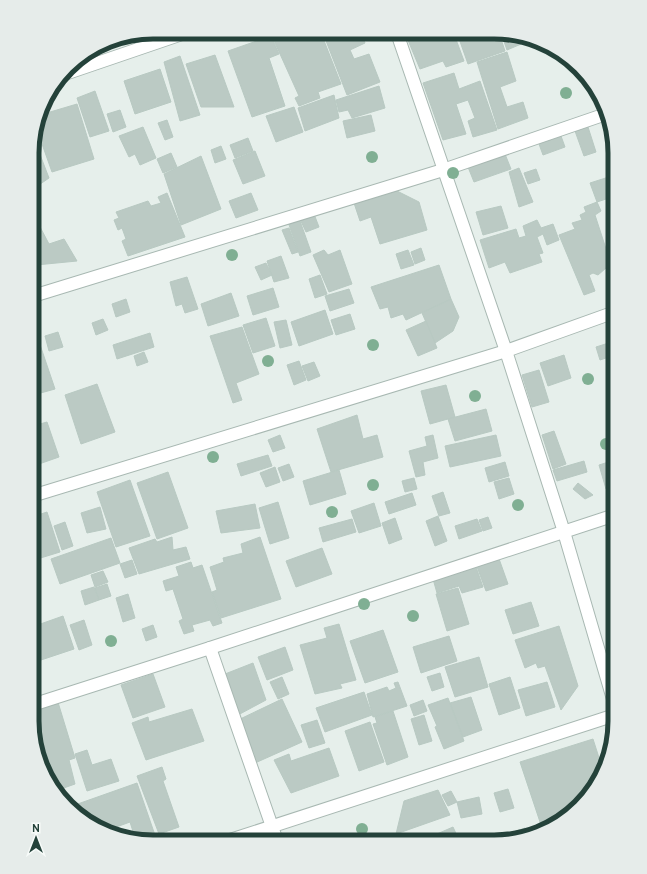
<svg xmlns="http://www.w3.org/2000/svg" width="647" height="874" font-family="Overpass,sans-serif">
	<rect width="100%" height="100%" fill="#e6efeb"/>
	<g fill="#bbcac4" stroke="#b8c9c2">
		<polygon points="276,32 321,33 341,84 318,92 320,98 299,106 295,98 299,96 271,34"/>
		<polygon points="323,33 361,33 365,43 350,50 354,59 369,54 380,82 347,95"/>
		<polygon points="405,33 414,33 414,34 417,33 448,33 449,36 454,34 464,61 446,67 443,61 420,69"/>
		<polygon points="457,33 491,33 495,41 501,39 505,51 468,64"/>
		<polygon points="501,33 510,33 536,43 528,46 526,42 507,50"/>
		<polygon points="271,36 279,54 269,58 285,106 252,117 228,51"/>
		<polygon points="507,52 516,81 500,87 507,107 523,102 528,118 498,129 477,62"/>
		<polygon points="215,55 234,107 201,107 186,64"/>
		<polygon points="180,56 200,115 180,121 164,62"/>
		<polygon points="160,69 171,102 135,114 124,81"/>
		<polygon points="454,73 459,89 480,81 497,130 473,137 468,121 475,118 468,100 456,104 466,134 443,140 423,83"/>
		<polygon points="588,83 602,99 603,101 596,103"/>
		<polygon points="379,86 385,108 352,118 348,110 339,112 336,100"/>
		<polygon points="95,91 109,131 90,137 77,98"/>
		<polygon points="334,95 339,118 305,131 298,108"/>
		<polygon points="77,104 94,159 52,172 36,127 40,115"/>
		<polygon points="294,107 303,132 276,142 266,116"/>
		<polygon points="120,110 126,127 113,132 107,114"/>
		<polygon points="371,115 375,131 347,138 343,121"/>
		<polygon points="167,120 173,137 165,140 158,123"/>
		<polygon points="143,127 156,158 140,165 135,154 129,157 119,136"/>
		<polygon points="588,127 596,152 584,156 575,131"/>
		<polygon points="561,136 565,147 543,155 539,144"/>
		<polygon points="248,138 253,151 235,158 230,145"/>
		<polygon points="221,146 226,159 215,163 211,150"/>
		<polygon points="255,151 265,176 243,184 233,160"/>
		<polygon points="39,152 49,178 33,189 33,154 34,155"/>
		<polygon points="171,153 177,167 163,173 157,159"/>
		<polygon points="505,154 511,169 474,182 468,167"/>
		<polygon points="201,156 221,209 181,225 164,174"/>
		<polygon points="519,168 533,202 519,207 509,172"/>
		<polygon points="536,169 540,180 528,184 524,173"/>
		<polygon points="615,175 615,196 597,202 590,183"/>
		<polygon points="391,188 419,202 427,230 380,244 371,217 360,221 353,200"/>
		<polygon points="167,193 185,237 128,256 122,241 126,239 122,228 118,230 114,220 119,218 116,212 148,201 151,206 161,203 158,197"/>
		<polygon points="251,193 258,210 236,218 229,201"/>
		<polygon points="597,202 601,211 595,215 608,255 611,254 615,266 615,284 612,285 606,268 598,275 593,273 589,275 595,291 584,295 559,235 575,229 572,223 582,220 580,215 586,212 584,207"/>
		<polygon points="501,206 508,228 483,235 476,212"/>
		<polygon points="615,207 615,226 609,209"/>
		<polygon points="314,214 319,227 306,232 300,219"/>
		<polygon points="299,218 311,252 300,256 288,222"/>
		<polygon points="537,220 541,228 553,224 559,240 547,245 543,234 537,237 543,253 539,254 542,262 510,273 505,262 489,268 480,240 516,229 519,238 526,236 523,226"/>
		<polygon points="39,225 49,244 64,239 77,261 36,265 33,278 33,227"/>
		<polygon points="289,228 298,252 292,254 282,230"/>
		<polygon points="421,248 425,260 415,264 411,252"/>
		<polygon points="324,250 328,255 340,250 352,284 329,292 313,255"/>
		<polygon points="408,250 414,265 401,269 396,254"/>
		<polygon points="281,256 289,278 274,282 267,261"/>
		<polygon points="266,263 272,275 261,280 255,267"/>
		<polygon points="439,265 451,299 406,320 403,314 391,318 388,307 380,309 371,287"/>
		<polygon points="320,275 327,294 315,298 309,279"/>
		<polygon points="187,277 198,309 185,313 182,304 176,306 170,282"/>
		<polygon points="273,288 279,307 253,315 247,296"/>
		<polygon points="349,289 354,303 330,311 325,296"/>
		<polygon points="231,293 239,316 208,326 201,304"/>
		<polygon points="126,299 130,312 116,317 112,304"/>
		<polygon points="451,299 459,317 453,331 435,343 422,313"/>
		<polygon points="325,310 333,334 299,346 291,322"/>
		<polygon points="350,314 355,329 336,335 331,320"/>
		<polygon points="266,318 275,346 253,353 243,325"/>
		<polygon points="103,319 108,330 96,335 92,323"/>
		<polygon points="286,320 292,345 280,348 274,322"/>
		<polygon points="426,321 437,348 418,356 406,330"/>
		<polygon points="33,324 55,389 37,394 33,382"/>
		<polygon points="242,327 259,374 236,383 242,400 233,403 210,336"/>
		<polygon points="58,332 63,347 49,351 45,336"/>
		<polygon points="150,333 154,347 117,359 113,345"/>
		<polygon points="615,341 615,355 600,360 596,347"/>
		<polygon points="144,352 148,362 137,366 134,356"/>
		<polygon points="564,355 571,378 548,386 540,363"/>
		<polygon points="299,361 306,380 294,385 287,365"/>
		<polygon points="314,362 320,376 308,381 302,366"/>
		<polygon points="539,370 549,402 532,407 522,375"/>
		<polygon points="97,384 115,432 81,444 65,395"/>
		<polygon points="446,385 455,417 430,424 421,391"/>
		<polygon points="486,409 492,431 455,441 448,419"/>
		<polygon points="357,415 363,439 377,435 383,457 331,472 317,429"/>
		<polygon points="47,422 59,457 39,464 33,445 33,426"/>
		<polygon points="554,431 566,464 553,469 542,435"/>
		<polygon points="280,435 285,448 273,452 268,440"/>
		<polygon points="433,435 438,458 423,462 425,475 416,477 409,451 427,446 425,437"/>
		<polygon points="496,435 501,456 450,467 445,446"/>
		<polygon points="32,453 37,466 32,468"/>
		<polygon points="268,455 272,466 241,476 237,464"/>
		<polygon points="615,460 615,486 606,489 599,465"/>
		<polygon points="584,461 587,472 557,481 553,470"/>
		<polygon points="505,462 509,476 489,482 485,468"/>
		<polygon points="289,464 294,477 283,481 278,468"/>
		<polygon points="275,467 280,482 266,487 260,473"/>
		<polygon points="339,470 346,494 310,505 303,481"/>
		<polygon points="168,472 188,528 157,539 137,483"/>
		<polygon points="414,478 417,489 405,492 402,481"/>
		<polygon points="509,478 514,494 499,499 494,482"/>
		<polygon points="130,480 150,536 116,547 97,492"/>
		<polygon points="578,483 593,495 585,499 573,489"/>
		<polygon points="443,492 450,513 439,516 432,496"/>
		<polygon points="412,493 416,505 389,514 385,502"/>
		<polygon points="278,502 289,538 270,544 259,508"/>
		<polygon points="374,503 381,526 359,533 351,511"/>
		<polygon points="255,504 260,528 221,533 216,511"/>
		<polygon points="100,507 106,529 87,533 81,513"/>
		<polygon points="47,512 60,552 34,560 32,554 32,517"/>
		<polygon points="438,516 447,541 435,546 426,521"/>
		<polygon points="488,517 492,528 483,531 479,520"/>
		<polygon points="395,518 402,539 389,544 382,523"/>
		<polygon points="352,519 356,532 323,542 319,528"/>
		<polygon points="477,519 482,531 459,539 455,526"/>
		<polygon points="65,522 73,546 62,550 54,526"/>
		<polygon points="172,537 173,550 186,547 190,559 139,574 129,548 155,539 157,542"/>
		<polygon points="260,537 281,599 221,618 212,592 217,590 210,567 224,562 223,558 243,553 241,544"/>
		<polygon points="111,538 120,563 60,584 51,559"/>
		<polygon points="322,548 332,574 296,587 286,561"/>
		<polygon points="498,556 508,584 486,591 476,564"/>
		<polygon points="132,560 137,574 125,578 120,564"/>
		<polygon points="191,562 193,568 202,565 222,623 213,626 210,620 192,625 194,631 184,634 179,621 183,619 173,589 166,591 163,581 179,576 176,567"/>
		<polygon points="475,564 483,587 462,593 459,586 437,593 433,579"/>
		<polygon points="103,571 108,582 95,587 91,575"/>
		<polygon points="107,584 111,596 99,600 95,588"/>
		<polygon points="94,587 99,600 85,605 81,591"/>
		<polygon points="458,588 469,624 447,631 436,594"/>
		<polygon points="128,594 135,618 123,622 116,598"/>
		<polygon points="615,594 615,614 609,597"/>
		<polygon points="531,602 539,626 513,634 505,610"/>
		<polygon points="63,616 74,649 32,663 39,680 32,682 32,627"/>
		<polygon points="84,620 92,645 79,650 70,625"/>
		<polygon points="339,624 356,680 340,684 342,688 315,694 300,645 327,638 324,628"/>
		<polygon points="153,625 157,637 146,641 142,629"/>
		<polygon points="559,626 578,686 561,710 545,666 538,668 536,663 525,668 515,640"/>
		<polygon points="383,630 398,672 365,683 350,641"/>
		<polygon points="449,636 457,661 421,673 413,647"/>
		<polygon points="285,647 293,670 267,680 258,657"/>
		<polygon points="615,651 615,671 607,654"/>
		<polygon points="479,657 488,687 455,697 445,667"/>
		<polygon points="253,663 266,700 238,715 225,674"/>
		<polygon points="440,673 444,687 432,691 427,677"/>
		<polygon points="153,674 165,707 133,718 121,685"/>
		<polygon points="282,677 289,694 278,699 270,682"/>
		<polygon points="510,677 520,708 499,715 489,684"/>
		<polygon points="398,682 407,706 373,717 367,694 387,687 389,691 396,688 394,683"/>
		<polygon points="547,682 555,707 526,716 518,690"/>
		<polygon points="364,692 372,715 325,732 316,708"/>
		<polygon points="471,697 482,730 463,737 450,703"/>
		<polygon points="448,698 464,741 444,749 435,727 437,726 428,705"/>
		<polygon points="57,699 75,758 69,760 75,784 58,790 51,765 45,768 32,721 32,707"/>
		<polygon points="282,699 302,742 255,763 252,757 255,755 238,720"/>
		<polygon points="423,700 427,711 414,716 410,705"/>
		<polygon points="192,709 204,741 146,760 132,723 148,717 149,722"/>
		<polygon points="393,711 408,757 387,765 373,724 377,723 375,717"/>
		<polygon points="424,715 432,741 419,745 411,719"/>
		<polygon points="317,720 325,743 309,748 301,725"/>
		<polygon points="370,722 384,762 359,771 345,731"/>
		<polygon points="593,739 602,767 595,789 548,829 543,831 520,762"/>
		<polygon points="329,748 339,776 291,793 274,760 289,754 291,761"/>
		<polygon points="87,750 92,765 111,759 119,781 87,791 75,754"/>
		<polygon points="40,753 48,778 45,775"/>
		<polygon points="162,767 166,779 163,781 179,827 159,834 137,776"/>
		<polygon points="137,783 157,841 136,841 130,822 108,830 85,822 72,806"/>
		<polygon points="508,789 514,808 500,812 494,793"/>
		<polygon points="438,790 450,815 396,834 404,801"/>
		<polygon points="451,791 457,802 448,806 442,795"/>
		<polygon points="479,797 482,814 461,818 457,802"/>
		<polygon points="453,827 460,842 432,842 430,837"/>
		<polygon points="525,828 527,834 515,837 513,832"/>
		<polygon points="485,836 488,842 473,842"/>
	</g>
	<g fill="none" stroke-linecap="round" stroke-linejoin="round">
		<defs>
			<g id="street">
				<polyline points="397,33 506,351 564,532 615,706"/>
				<polyline points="62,75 188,32"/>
				<polyline points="33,296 443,170 606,114"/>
				<polyline points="32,496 506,351 615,312"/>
				<polyline points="210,648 277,841"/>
				<polyline points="32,705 210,648 615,515"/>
				<polyline points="227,841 615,715"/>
			</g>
		</defs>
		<use href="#street" stroke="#a8b8b2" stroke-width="14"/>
		<use href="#street" stroke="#fff" stroke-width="12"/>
	</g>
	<g fill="#80af93">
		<circle cx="566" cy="93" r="6"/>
		<circle cx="372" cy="157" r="6"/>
		<circle cx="453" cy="173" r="6"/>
		<circle cx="232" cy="255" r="6"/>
		<circle cx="373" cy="345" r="6"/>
		<circle cx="268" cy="361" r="6"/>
		<circle cx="588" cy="379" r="6"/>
		<circle cx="475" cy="396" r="6"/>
		<circle cx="606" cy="444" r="6"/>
		<circle cx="213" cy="457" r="6"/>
		<circle cx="373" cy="485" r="6"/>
		<circle cx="518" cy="505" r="6"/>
		<circle cx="332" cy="512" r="6"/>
		<circle cx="364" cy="604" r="6"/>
		<circle cx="413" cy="616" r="6"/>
		<circle cx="111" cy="641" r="6"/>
		<circle cx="362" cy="829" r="6"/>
	</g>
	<path d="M0 0H647V874H0ZM153 39H494A114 114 0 0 1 608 153V721A114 114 0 0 1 494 835H153A114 114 0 0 1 39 721V153A114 114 0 0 1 153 39Z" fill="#e6ecea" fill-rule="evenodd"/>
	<path fill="none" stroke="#24423a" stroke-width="5" d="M153 39H494A114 114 0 0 1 608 153V721A114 114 0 0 1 494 835H153A114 114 0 0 1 39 721V153A114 114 0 0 1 153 39Z"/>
	<g transform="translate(36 838)" stroke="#f7fbf9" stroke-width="3" paint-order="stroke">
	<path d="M0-3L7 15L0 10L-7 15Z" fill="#24423a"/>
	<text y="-6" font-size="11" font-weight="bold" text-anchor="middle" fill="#24423a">N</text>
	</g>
</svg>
